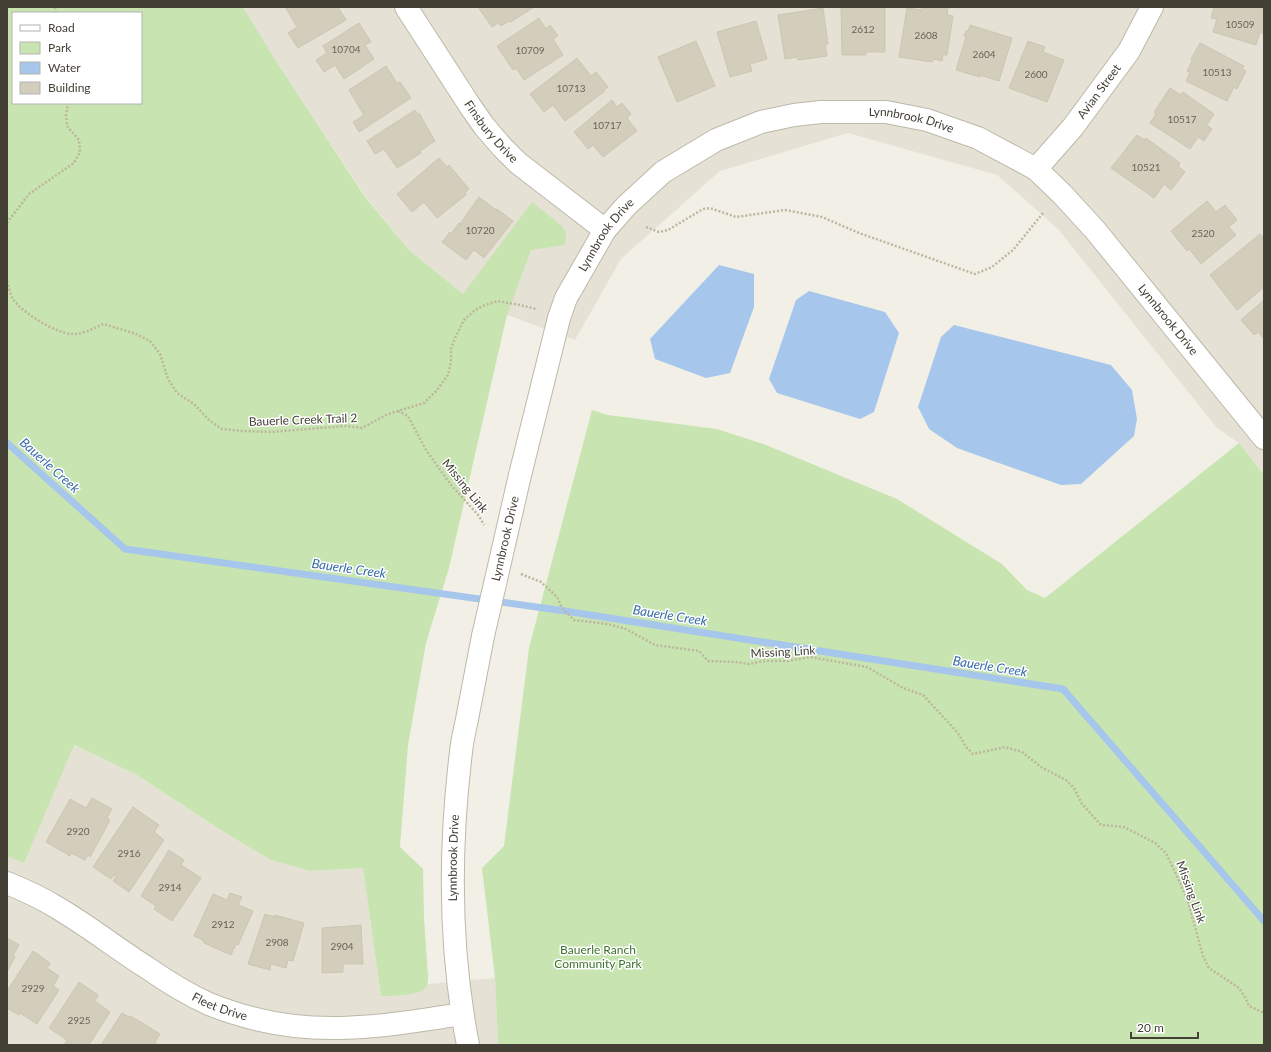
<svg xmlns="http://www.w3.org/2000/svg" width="1271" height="1052" font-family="Lato,sans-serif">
	<rect width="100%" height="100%" fill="#f2f0e6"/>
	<g fill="#e5e2d5">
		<polygon points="243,7 1264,7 1264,475 1239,443 1217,428 1058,229 997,175 848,133 720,171 621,259 575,340 507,315 463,294 409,250 365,196 278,64"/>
		<polygon points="73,745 137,775 227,834 271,860 310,871 363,868 381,996 425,988 427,984 495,978 498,1045 7,1045 7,856 24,862"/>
	</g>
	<g fill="#c7e4b1" fill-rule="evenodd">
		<path d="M 7,7 L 243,7 L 278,64 L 365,197 L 409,250 L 463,294 L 532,202 L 562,226 L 566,233 L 565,245 L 531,250 L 507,315 L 449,568 L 426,643 L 408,745 L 400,847 L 423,869 L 424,918 L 428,976 C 428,981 428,985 425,988 C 418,996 391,996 381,996 L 363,868 L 310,871 L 271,860 L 227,834 L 137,775 L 74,745 L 24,863 L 7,856 ZM 13,13 L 141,13 L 141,103 L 13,103 Z"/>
		<polygon points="592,410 608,415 717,429 766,445 897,499 1002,564 1027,590 1045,598 1239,443 1264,475 1264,1045 498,1045 495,978 482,868 504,846 529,648"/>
	</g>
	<g fill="#a6c6eb">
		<polygon points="719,265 754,274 754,307 730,373 706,378 655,359 650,339"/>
		<polygon points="809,291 885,312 899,333 874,412 860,419 777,393 769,379 796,300"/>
		<polygon points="954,325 1111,365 1132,390 1137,419 1134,436 1081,484 1061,485 957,448 929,429 918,407 941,337"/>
	</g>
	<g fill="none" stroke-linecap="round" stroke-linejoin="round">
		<polyline stroke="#a6c6eb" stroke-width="7" points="7,443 125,549 565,611 1063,689 1264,921"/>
	</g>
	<g fill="#d3cdbc" stroke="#cdc5b0">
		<polygon points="285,7 338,7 346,20 298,48 288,33 297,27"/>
		<polygon points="478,7 534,7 511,22 509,21 501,26 498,23 492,27"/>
		<polygon points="841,7 885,7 885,52 866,52 866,55 842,55"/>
		<polygon points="922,7 948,7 947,15 953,16 947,55 943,55 942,61 933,59 932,62 899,57 907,8 922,10"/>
		<polygon points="1214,7 1264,7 1264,34 1260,32 1256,45 1213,32 1217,19 1211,18"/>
		<polygon points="823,8 828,44 825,44 827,56 798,60 797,57 785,59 778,15"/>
		<polygon points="539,18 546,29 550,25 558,36 553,39 563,55 524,80 516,68 513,70 497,46"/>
		<polygon points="756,21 767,59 750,64 752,71 730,77 717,32"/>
		<polygon points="359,23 371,42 365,45 374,59 344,79 335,65 324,72 316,60 327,53 323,46"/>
		<polygon points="970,25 1012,38 999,81 980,75 980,77 956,70 966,37 964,36 966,31 968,31"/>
		<polygon points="696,41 715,86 677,102 658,57"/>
		<polygon points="1028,41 1045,47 1043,52 1064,60 1047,102 1009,88"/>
		<polygon points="1200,43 1244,66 1242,69 1246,71 1237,89 1234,87 1227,101 1186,81 1190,72 1187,71 1192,61 1191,59"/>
		<polygon points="577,58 591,76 596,72 608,87 604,90 605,91 565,121 553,105 544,112 530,94"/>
		<polygon points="386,66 397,83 400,82 411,98 359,132 353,122 364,115 349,90"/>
		<polygon points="1170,88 1181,95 1183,92 1214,114 1207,125 1212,129 1204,141 1198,137 1190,149 1150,123 1156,114 1154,112"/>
		<polygon points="612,100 617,107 622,103 631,114 627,118 637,131 603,157 593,145 588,149 574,132"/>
		<polygon points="415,110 418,114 419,113 435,141 420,151 421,153 397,168 384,149 375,154 367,141"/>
		<polygon points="1137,135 1144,140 1146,138 1180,163 1178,166 1185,172 1171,190 1164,184 1154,198 1111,168"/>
		<polygon points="439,158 447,167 449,165 469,189 465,193 466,195 437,218 424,202 412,212 397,194"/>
		<polygon points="479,197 496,210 497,209 513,221 484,258 474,250 466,260 442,242 450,232 451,234 459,223 460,224"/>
		<polygon points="1207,201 1216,212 1225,205 1237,220 1229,227 1236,235 1201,264 1189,249 1187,251 1171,231"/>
		<polygon points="1260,234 1264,238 1264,287 1237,310 1210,275"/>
		<polygon points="1264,300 1264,339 1258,332 1254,335 1241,320"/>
		<polygon points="92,798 112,809 107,818 110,820 90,857 88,855 85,860 71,853 70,856 46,842 70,799 86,808"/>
		<polygon points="133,807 159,825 154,832 164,840 129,892 113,881 116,877 114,875 111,879 93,867"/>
		<polygon points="169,850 184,860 181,865 201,878 172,921 154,909 156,906 141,896"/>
		<polygon points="230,893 242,897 238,905 253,911 238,945 236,944 231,955 204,943 203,940 194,936 213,894 227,900"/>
		<polygon points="265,914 275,917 275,915 304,923 293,961 288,960 286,968 271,964 270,970 248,964"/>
		<polygon points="361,925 363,964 343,964 343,972 322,973 322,928"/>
		<polygon points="7,938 19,945 13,956 15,957 7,972"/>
		<polygon points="33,951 50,963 47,968 59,976 53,986 59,990 37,1024 20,1013 19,1015 7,1008 7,991"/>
		<polygon points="79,982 98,995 95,1001 110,1012 89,1045 64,1045 67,1040 49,1028"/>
		<polygon points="122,1013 129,1017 130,1016 139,1021 160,1034 155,1042 157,1044 156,1045 101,1045"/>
	</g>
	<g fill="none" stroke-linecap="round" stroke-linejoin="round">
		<defs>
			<g id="street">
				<path id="s1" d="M 406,7 L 470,106 L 484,126 L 502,147 L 518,163 L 605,230"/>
				<path id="s2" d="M 1036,169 L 1073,127 L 1129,51 L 1152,7"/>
				<path id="s3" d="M 520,475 L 559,318 L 566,298 L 605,230 L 626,206 L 663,172 L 716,140 L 761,122 L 794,115 L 821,112 L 886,112 L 927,120 L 978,138 L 1036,169 L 1062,194 L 1095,230 L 1264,438"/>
				<path id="s4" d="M 7,883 C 24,890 40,897 56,907 C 87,925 116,948 146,967 C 166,981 187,994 209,1004 C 219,1008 230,1012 241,1015 C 317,1038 385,1026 462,1014"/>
				<path id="s5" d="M 468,1045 C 449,948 449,850 461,752 C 462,739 466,726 468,714 C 473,688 478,662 483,636"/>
			</g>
		</defs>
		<use href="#street" stroke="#bdb8a9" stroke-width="24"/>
		<g stroke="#beb69c" stroke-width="2.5" stroke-dasharray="2 2" stroke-linecap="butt">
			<polyline points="55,7 56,13"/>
			<polyline points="7,223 29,194 74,163 80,152 79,140 67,126 66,116 68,103"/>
			<polyline points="646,227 659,232 668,230 703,209 710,208 736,217 785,210 822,217 859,233 975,274 992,267 1013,250 1043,213"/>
			<path d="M 7,281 C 9,287 10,294 13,299 C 21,312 57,334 72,334 C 83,335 95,327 104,324 L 136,334 L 150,341 L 160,354 L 168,379 L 177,393 L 194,404 L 209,420 L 222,429 L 243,431 L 270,432 L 346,426 L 362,428 L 388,414 L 424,403 L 437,390 L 448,375 L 451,362 L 451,348 L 456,336 L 464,320 L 475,310 L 485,305 L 498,301 L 520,305 L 536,309"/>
			<polyline points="398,411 408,416 426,450 451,485 479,516 484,525"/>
			<polyline points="521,574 541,582 557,597 562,608 574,620 608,624 626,629 655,645 699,651 708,661 736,662 749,664 763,661 788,661 810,657 867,667 903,688 923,695 958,733 966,747 973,754 1005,747 1022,752 1041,767 1066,780 1074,788 1082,804 1101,825 1124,827 1155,843 1166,853 1187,898 1203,956 1209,968 1239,988 1246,999 1249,1006 1264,1013"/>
		</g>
		<use href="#street" stroke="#fff" stroke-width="22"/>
		<defs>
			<g id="street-bridge">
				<path id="s6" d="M 483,636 L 520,475"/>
			</g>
		</defs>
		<use href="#street-bridge" stroke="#bdb8a9" stroke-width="24" stroke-linecap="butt"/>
		<use href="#street-bridge" stroke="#fff" stroke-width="22"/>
	</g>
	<g text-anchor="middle" stroke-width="3" stroke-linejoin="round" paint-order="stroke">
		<g font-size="10" fill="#686358">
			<text x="1240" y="28">10509</text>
			<text x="863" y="33">2612</text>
			<text x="926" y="39">2608</text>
			<text x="346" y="53">10704</text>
			<text x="530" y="54">10709</text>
			<text x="984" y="58">2604</text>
			<text x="1217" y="76">10513</text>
			<text x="1036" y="78">2600</text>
			<text x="571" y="92">10713</text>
			<text x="1182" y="123">10517</text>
			<text x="607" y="129">10717</text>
			<text x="1146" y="171">10521</text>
			<text x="480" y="234">10720</text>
			<text x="1203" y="237">2520</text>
			<text x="78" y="835">2920</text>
			<text x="129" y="857">2916</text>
			<text x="170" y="891">2914</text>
			<text x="223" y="928">2912</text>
			<text x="277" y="946">2908</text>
			<text x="342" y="950">2904</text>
			<text x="33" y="992">2929</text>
			<text x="79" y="1024">2925</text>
		</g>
		<g font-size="12" fill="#444036" stroke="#fff">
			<text dy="4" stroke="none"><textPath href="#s2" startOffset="100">Avian Street</textPath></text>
			<text dy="4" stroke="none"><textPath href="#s3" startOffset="606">Lynnbrook Drive</textPath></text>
			<text dy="4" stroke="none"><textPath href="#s1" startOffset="151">Finsbury Drive</textPath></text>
			<text dy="4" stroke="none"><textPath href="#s3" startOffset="258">Lynnbrook Drive</textPath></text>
			<text dy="4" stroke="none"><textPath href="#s3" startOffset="942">Lynnbrook Drive</textPath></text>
			<text transform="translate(303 420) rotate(-2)" y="4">Bauerle Creek Trail 2</text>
			<text transform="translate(465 486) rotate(51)" y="4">Missing Link</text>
			<text dy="4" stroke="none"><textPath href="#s6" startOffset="100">Lynnbrook Drive</textPath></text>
			<text transform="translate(783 652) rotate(-3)" y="4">Missing Link</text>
			<text dy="4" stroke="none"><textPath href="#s5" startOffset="188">Lynnbrook Drive</textPath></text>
			<text transform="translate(1191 892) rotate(70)" y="4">Missing Link</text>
			<text dy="4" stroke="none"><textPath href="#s4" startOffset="247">Fleet Drive</textPath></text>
		</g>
		<g font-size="12" fill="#3e722d" stroke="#fff">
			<text x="598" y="954">Bauerle Ranch<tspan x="598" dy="14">Community Park</tspan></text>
		</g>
		<g font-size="13" font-style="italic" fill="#366aa9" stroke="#fff">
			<text transform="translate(50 465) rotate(42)" y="5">Bauerle Creek</text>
			<text transform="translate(349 568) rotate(8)" y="5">Bauerle Creek</text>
			<text transform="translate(670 615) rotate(9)" y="5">Bauerle Creek</text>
			<text transform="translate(990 666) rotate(9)" y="5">Bauerle Creek</text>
		</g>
	</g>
	<rect width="1271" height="1052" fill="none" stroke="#444036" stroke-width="16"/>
	<rect x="12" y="12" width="130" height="92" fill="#ffffff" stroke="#b4b3af"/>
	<rect x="20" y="25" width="20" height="6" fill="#ffffff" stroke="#b4b3af"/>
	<text x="48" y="32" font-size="12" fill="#444036">Road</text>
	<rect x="20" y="42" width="20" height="12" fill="#c7e4b1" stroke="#b4b3af"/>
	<text x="48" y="52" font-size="12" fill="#444036">Park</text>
	<rect x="20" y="62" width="20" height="12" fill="#a6c6eb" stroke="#b4b3af"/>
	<text x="48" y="72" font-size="12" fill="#444036">Water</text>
	<rect x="20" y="82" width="20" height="12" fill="#d3cdbc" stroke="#b4b3af"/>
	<text x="48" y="92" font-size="12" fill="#444036">Building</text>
	<path d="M1131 1032v6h67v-6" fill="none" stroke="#444036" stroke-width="2"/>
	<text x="1137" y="1032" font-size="12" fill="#444036" stroke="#ffffff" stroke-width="3" paint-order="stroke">20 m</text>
</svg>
